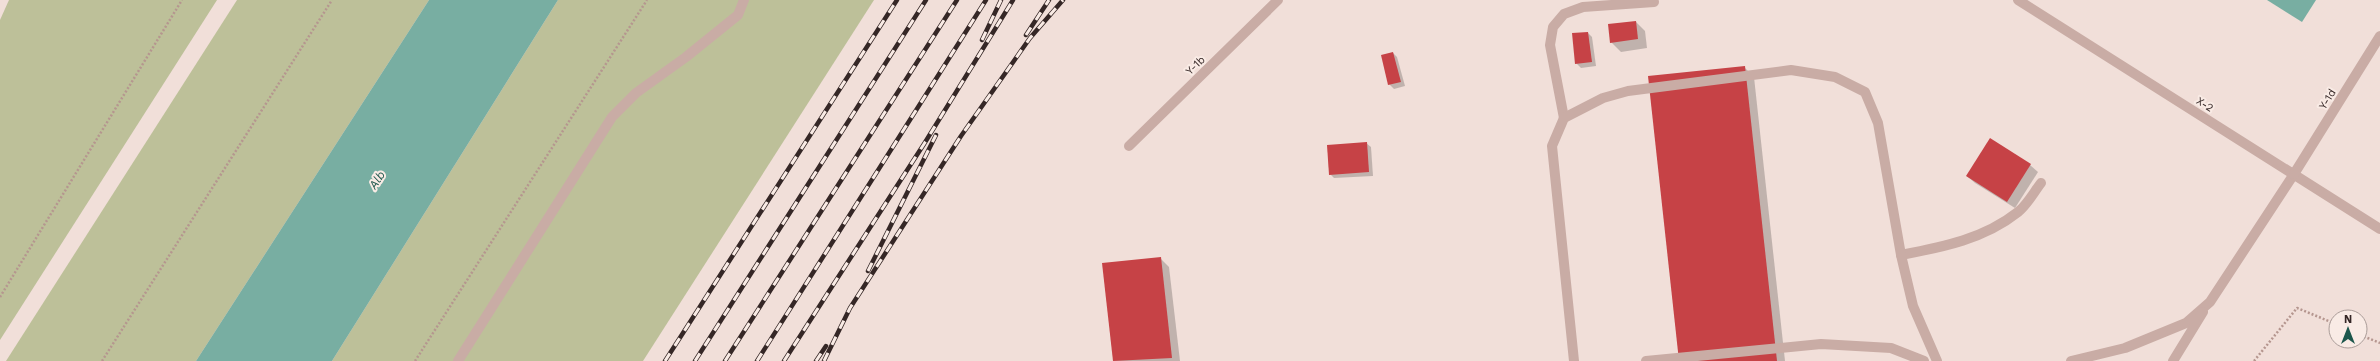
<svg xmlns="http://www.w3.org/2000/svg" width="2380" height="361" font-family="'Work Sans',sans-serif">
	<rect width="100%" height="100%" fill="#f1dfd9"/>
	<g fill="#bdc099">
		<polygon points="9,0 217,0 0,340 0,20"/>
		<polygon points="237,0 429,0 196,361 6,361"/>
		<polygon points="558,0 874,0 643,361 332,361"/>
	</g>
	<g fill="#78aea2">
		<polygon points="429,0 558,0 332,361 196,361"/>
		<polygon points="2267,0 2316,0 2302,22"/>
	</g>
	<g fill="#0003">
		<polygon points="1636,22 1645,31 1647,48 1621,52 1611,42"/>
		<polygon points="1588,33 1592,37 1596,66 1581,68 1576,63"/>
		<polygon points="1393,53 1397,57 1405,86 1394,89 1389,84"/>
		<polygon points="1744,67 1754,77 1785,361 1680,361"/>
		<polygon points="1366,143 1371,147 1373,176 1334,178 1330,174"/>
		<polygon points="2030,165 2038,172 2015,208 1975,183 1967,176"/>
		<polygon points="1160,258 1169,267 1180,361 1114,361 1103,264"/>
	</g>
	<g fill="#c64246">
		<polygon points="1636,21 1638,39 1610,43 1608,24"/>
		<polygon points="1588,32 1592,62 1575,64 1572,33"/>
		<polygon points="1393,52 1401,82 1388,85 1381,55"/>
		<polygon points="1745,66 1777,361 1679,361 1648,76"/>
		<polygon points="1990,138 2031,164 2007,202 1966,176"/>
		<polygon points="1367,142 1369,172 1329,175 1327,145"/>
		<polygon points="1161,257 1172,358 1113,361 1102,263"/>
	</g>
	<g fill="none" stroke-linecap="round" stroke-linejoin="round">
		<g stroke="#b5968f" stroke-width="2.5" stroke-dasharray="2 2" stroke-linecap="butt">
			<polyline points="0,297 182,0"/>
			<polyline points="2360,335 2380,343"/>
			<polyline points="102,361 332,0"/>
			<polyline points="415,361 647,0"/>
			<polyline points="2254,361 2297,308 2336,324"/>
		</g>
		<g stroke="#c9aca5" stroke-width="10">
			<polyline points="1564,118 1550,45 1553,27 1564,14 1583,7 1654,2"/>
			<path d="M 1901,255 C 1943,247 1984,239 2018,212 C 2027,205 2034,192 2041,183"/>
			<polyline points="458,361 612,117 636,93 686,57 738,15 744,0"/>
			<polyline points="1574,361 1552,146 1564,118 1603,98 1628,91 1791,70 1835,77 1865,92 1878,123 1901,255 1913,306 1937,361"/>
			<polyline points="1646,361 1821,344 1891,348 1924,361"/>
			<polyline points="2071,361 2125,348 2186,323 2210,302 2294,174"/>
			<polyline points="2173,361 2203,312"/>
		</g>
		<g stroke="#c9aca5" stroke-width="10">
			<polyline points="2018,0 2380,229"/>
			<polyline points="1129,146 1278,0"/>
			<polyline points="2294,174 2380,36"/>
		</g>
		<defs>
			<g id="rail">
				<polyline points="1026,35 1049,0"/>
				<polyline points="982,40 1001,0"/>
				<polyline points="868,271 936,135"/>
				<polyline points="665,361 897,0"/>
				<polyline points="695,361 926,0"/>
				<polyline points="725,361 957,0"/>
				<polyline points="757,361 986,0"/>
				<polyline points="784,361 924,144 1013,0"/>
				<polyline points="816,361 826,346"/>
				<polyline points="824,361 850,308 961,136 1030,38 1063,0"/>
			</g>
		</defs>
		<use href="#rail" stroke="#352726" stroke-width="4.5"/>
		<use href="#rail" stroke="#f9ebe5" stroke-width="3" stroke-dasharray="9" stroke-linecap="butt"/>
	</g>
	<g text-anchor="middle" stroke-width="4" stroke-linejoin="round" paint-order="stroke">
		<g font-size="11" fill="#352726" stroke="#f9ebe5">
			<text transform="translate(1195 65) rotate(-44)" y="4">Y-1b</text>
			<text transform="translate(2327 99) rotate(-58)" y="4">Y-1d</text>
			<text transform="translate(2205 104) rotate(32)" y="4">X-2</text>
		</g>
		<g font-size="12" font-style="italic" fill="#1c564b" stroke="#f9ebe5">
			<text transform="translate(377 180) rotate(-57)" y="4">Alb</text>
		</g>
	</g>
	<g transform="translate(2348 329)"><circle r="19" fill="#f9ebe5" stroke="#ab9d99"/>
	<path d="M0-3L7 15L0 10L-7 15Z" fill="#1c564b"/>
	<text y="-6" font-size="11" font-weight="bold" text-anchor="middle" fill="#352726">N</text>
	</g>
</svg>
